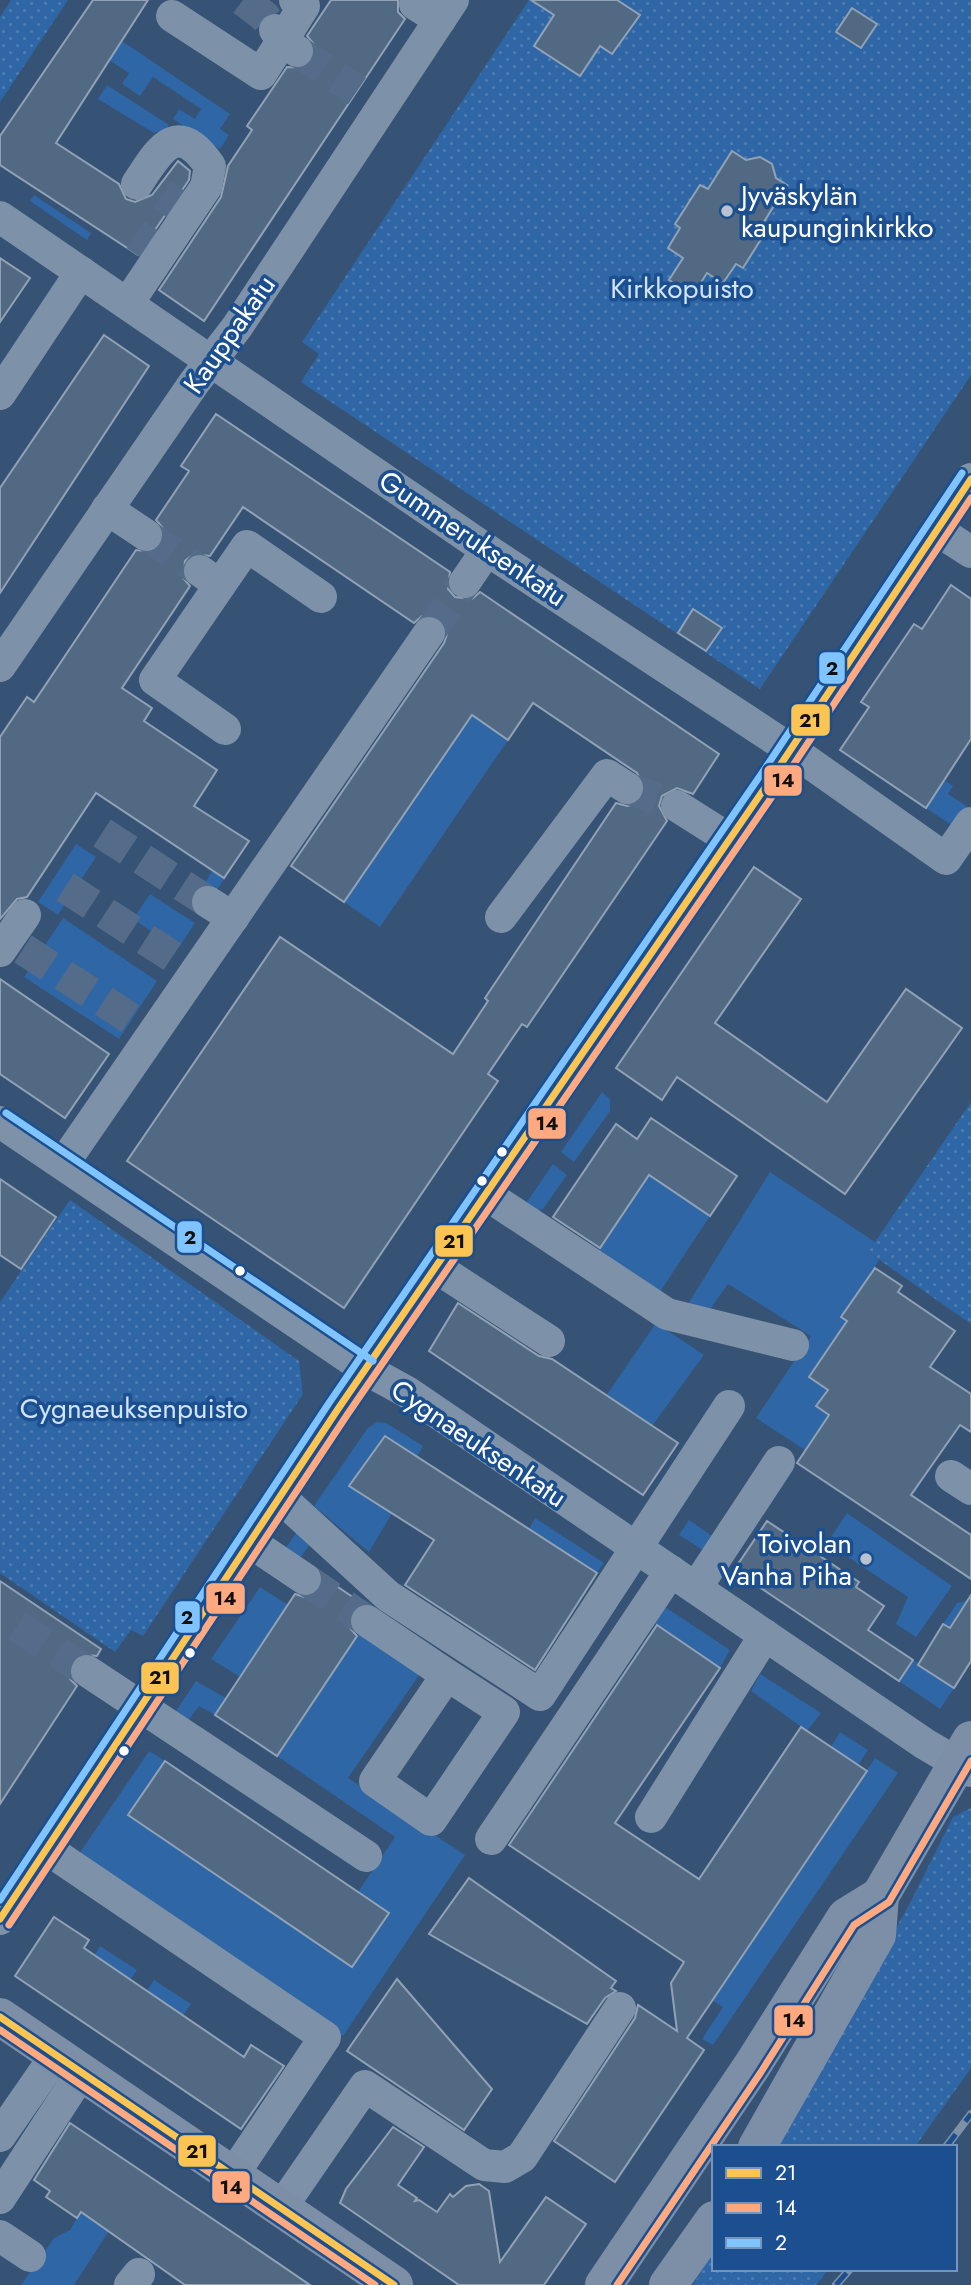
<svg xmlns="http://www.w3.org/2000/svg" width="971" height="2285" font-family="Jost,sans-serif">
	<defs>
		<pattern id="park-dots" width="8" height="8" patternUnits="userSpaceOnUse" patternTransform="scale(1.75)"><rect width="8" height="8" fill="#2f66a5"/><path d="M2 2h.1M6 6h.1" fill="none" stroke="#4e7db2" stroke-width="1.8" stroke-linecap="round"/></pattern>
	</defs>
	<rect width="100%" height="100%" fill="#365274"/>
	<g fill="#2f66a5">
		<polygon points="122,41 230,114 220,129 229,135 220,149 173,119 179,109 195,119 201,109 153,77 140,96 122,84 129,73 109,60"/>
		<polygon points="107,85 169,125 167,129 154,133 98,99"/>
		<polygon points="34,195 91,233 87,240 30,201"/>
		<polygon points="472,715 508,740 380,927 344,902"/>
		<polygon points="944,780 953,786 948,794 971,809 965,834 926,808"/>
		<polygon points="237,833 249,841 207,905 195,898"/>
		<polygon points="76,844 96,857 58,915 38,902"/>
		<polygon points="150,894 195,923 178,949 133,919"/>
		<polygon points="63,918 157,981 119,1039 24,977"/>
		<polygon points="602,1092 610,1099 610,1111 574,1162 561,1152"/>
		<polygon points="553,1164 567,1175 543,1209 535,1211 524,1206"/>
		<polygon points="770,1172 875,1242 868,1252 879,1260 842,1317 847,1321 828,1390 817,1406 923,1478 915,1493 818,1430 805,1450 756,1418 811,1336 728,1284 708,1312 686,1307"/>
		<polygon points="649,1175 710,1216 658,1295 596,1254"/>
		<polygon points="656,1323 704,1355 652,1426 606,1396"/>
		<polygon points="377,1422 386,1423 423,1446 417,1457 385,1436 350,1485 392,1513 369,1552 314,1506 367,1429"/>
		<polygon points="847,1513 952,1586 916,1637 896,1624 908,1597 827,1543"/>
		<polygon points="535,1518 604,1563 597,1573 529,1529"/>
		<polygon points="689,1520 715,1538 706,1552 679,1535"/>
		<polygon points="301,1526 313,1540 298,1561 283,1552"/>
		<polygon points="260,1587 288,1605 240,1677 211,1659"/>
		<polygon points="966,1601 971,1605 950,1628 943,1624 957,1603"/>
		<polygon points="662,1605 730,1650 720,1668 651,1621"/>
		<polygon points="362,1629 424,1668 348,1778 465,1855 343,2036 77,1857 149,1751 165,1761 128,1815 352,1967 389,1913 358,1892 395,1837 277,1756"/>
		<polygon points="933,1641 954,1688 940,1709 899,1681 913,1660 918,1663"/>
		<polygon points="760,1674 821,1713 807,1731 751,1691"/>
		<polygon points="196,1681 226,1698 215,1715 199,1706 185,1725 172,1717"/>
		<polygon points="840,1732 868,1750 858,1765 831,1747"/>
		<polygon points="875,1758 898,1773 713,2045 702,2039 723,2007 712,2000"/>
		<polygon points="100,1946 137,1970 130,1980 94,1956"/>
		<polygon points="154,1980 191,2004 183,2015 147,1991"/>
		<polygon points="81,2212 109,2231 74,2285 21,2285 54,2238 70,2230"/>
	</g>
	<g fill="url(#park-dots)">
		<polygon points="11,0 68,0 0,102 0,17"/>
		<polygon points="529,0 971,0 971,375 760,689 301,382 319,354 302,342"/>
		<polygon points="971,1102 971,1324 868,1252"/>
		<polygon points="70,1200 299,1361 303,1394 143,1636 131,1630 115,1652 0,1573 0,1302"/>
		<polygon points="971,1808 971,2068 915,2147 775,2147 910,1903 953,1817"/>
		<polygon points="714,2250 714,2269 829,2269 816,2285 693,2285"/>
	</g>
	<g fill="#526984" stroke="#92a2b6" stroke-width="2">
		<polygon points="93,0 148,0 56,143 119,184 126,199 135,202 152,195 178,161 190,171 189,180 138,255 0,165 0,136"/>
		<polygon points="331,0 398,0 398,12 405,19 204,321 159,290 221,197 228,166 252,130 247,126 287,67 304,68 313,61 314,44 307,36"/>
		<polygon points="531,0 617,0 640,15 612,54 600,46 580,76 534,46 554,15"/>
		<polygon points="852,8 877,24 861,48 836,32"/>
		<polygon points="732,151 746,160 760,157 772,164 776,178 787,185 762,225 768,228 743,268 736,264 723,283 707,273 693,295 669,280 683,258 668,248 680,228 675,224 700,185 708,189"/>
		<polygon points="0,258 30,278 0,322"/>
		<polygon points="104,335 149,366 0,593 0,488"/>
		<polygon points="216,414 450,572 448,589 455,597 472,599 480,592 719,754 693,794 677,788 662,796 659,806 667,821 527,1027 522,1024 488,1074 498,1081 344,1308 127,1161 280,937 453,1054 488,1001 485,998 616,803 627,806 636,804 643,797 645,788 637,773 533,703 508,740 472,715 344,902 291,866 444,643 447,634 439,618 422,616 414,623 243,507 210,556 193,554 185,561 183,578 190,586 122,688 152,708 144,721 217,770 194,806 249,841 224,878 96,793 27,897 17,899 0,919 0,737 27,697 34,702 136,550 153,552 162,545 163,528 156,520 189,471 181,466"/>
		<polygon points="951,585 971,599 971,739 926,808 840,750 869,707 861,702 914,624 922,629"/>
		<polygon points="693,609 722,628 706,651 678,633"/>
		<polygon points="754,867 801,899 715,1023 827,1102 906,989 962,1028 845,1194 677,1077 662,1100 616,1068"/>
		<polygon points="0,979 109,1054 65,1118 0,1074"/>
		<polygon points="651,1118 737,1176 710,1216 649,1175 600,1248 553,1217 616,1124 637,1139"/>
		<polygon points="0,1179 56,1217 21,1269 0,1255"/>
		<polygon points="875,1268 902,1286 898,1292 955,1331 930,1367 971,1394 971,1432 960,1425 911,1495 971,1535 971,1579 797,1463 829,1415 816,1406 828,1390 809,1377 847,1321 841,1317"/>
		<polygon points="458,1303 539,1356 552,1359 678,1443 643,1495 429,1351"/>
		<polygon points="385,1436 597,1573 535,1670 405,1585 434,1540 349,1486"/>
		<polygon points="767,1521 859,1582 856,1587 884,1606 868,1630 913,1660 899,1681 734,1570"/>
		<polygon points="323,1577 363,1604 352,1610 349,1619 350,1628 357,1636 277,1756 215,1715 295,1594 304,1597 314,1595 321,1589"/>
		<polygon points="0,1581 101,1649 97,1656 79,1654 71,1661 70,1679 77,1686 0,1804"/>
		<polygon points="971,1595 971,1661 954,1688 918,1665 943,1624 950,1628"/>
		<polygon points="657,1625 720,1668 615,1823 699,1879 801,1727 867,1771 687,2038 704,2050 615,2182 554,2141 635,2018 638,2005 677,2031 671,1983 684,1962 509,1845"/>
		<polygon points="165,1761 389,1913 352,1967 128,1815"/>
		<polygon points="469,1878 616,1981 611,1988 616,1991 605,1998 587,2024 429,1934"/>
		<polygon points="54,1917 89,1940 84,1948 244,2057 251,2045 284,2066 241,2129 15,1976"/>
		<polygon points="397,1979 492,2089 464,2130 347,2051"/>
		<polygon points="70,2123 244,2240 310,2285 185,2285 81,2212 77,2218 46,2197 50,2191 34,2180"/>
		<polygon points="393,2127 424,2147 398,2185 417,2198 415,2201 419,2200 437,2212 450,2194 453,2197 466,2186 479,2184 489,2191 500,2262 546,2197 586,2224 544,2285 459,2285 340,2203 346,2189"/>
	</g>
	<g fill="none" stroke-linecap="round" stroke-linejoin="round">
		<g stroke="#546c89" stroke-width="32" stroke-dasharray="32 16" stroke-linecap="butt">
			<polyline points="243,0 264,16 275,30"/>
			<polyline points="297,51 357,91"/>
			<polyline points="140,257 191,180"/>
			<polyline points="146,535 200,571"/>
			<polyline points="429,633 465,582"/>
			<polyline points="627,788 677,806"/>
			<polyline points="102,833 208,902"/>
			<polyline points="65,887 173,957"/>
			<polyline points="23,949 131,1019"/>
			<polyline points="305,1579 367,1621"/>
			<polyline points="17,1626 87,1671"/>
		</g>
		<g stroke="#7d92a8" stroke-width="32">
			<polyline points="415,4 440,20"/>
			<polyline points="172,16 261,74 282,41 297,51"/>
			<polyline points="275,30 282,41 304,6 295,0"/>
			<polyline points="0,217 487,550 790,749 946,859 971,823"/>
			<path d="M 128,303 L 206,187 L 210,166 C 176,117 159,151 137,184"/>
			<polyline points="0,394 81,272"/>
			<polyline points="107,509 146,535"/>
			<polyline points="937,530 971,552"/>
			<polyline points="200,571 220,585 155,680 225,729"/>
			<polyline points="465,582 487,550"/>
			<polyline points="220,585 247,546 321,597"/>
			<polyline points="0,666 194,383 237,327 453,0"/>
			<polyline points="677,806 729,839"/>
			<polyline points="208,902 233,918"/>
			<polyline points="501,917 607,775 627,788"/>
			<polyline points="0,951 25,915"/>
			<polyline points="0,1122 367,1370 407,1392 925,1744 971,1771"/>
			<polyline points="63,1164 429,633"/>
			<polyline points="487,1195 667,1314 793,1345"/>
			<polyline points="437,1268 549,1341"/>
			<polyline points="951,1476 971,1489"/>
			<polyline points="280,1497 388,1596 540,1695 729,1406"/>
			<polyline points="250,1542 305,1579"/>
			<polyline points="696,1588 779,1462"/>
			<polyline points="367,1621 447,1675 375,1781 431,1820 504,1712 447,1675"/>
			<polyline points="87,1671 366,1856"/>
			<polyline points="651,1817 765,1635"/>
			<polyline points="491,1839 671,1571"/>
			<polyline points="47,1849 325,2037 233,2175"/>
			<polyline points="0,1919 338,1409 771,779 971,479"/>
			<polyline points="0,2136 56,2055"/>
			<polyline points="0,2198 82,2072"/>
			<polyline points="281,2208 365,2086 484,2165 505,2167 522,2157 620,2008"/>
			<polyline points="0,2236 30,2256"/>
			<polyline points="130,2285 139,2274"/>
		</g>
		<g stroke="#7d8ea7" stroke-width="38">
			<polyline points="0,2017 394,2285"/>
			<polyline points="757,2147 877,1935 880,1896 971,1740"/>
			<polyline points="604,2285 752,2066 846,1917 880,1896"/>
			<polyline points="668,2285 714,2220"/>
		</g>
		<defs>
			<g id="rail">
				<polyline points="946,2147 971,2114"/>
				<polyline points="836,2285 850,2269"/>
			</g>
		</defs>
		<use href="#rail" stroke="#7e92a7" stroke-width="8"/>
		<use href="#rail" stroke="#1b4f8f" stroke-width="5" stroke-dasharray="16" stroke-linecap="butt"/>
		<defs>
			<g id="bus-1">
				<polyline points="0,1919 338,1409 771,779 971,479"/>
				<polyline points="0,2017 394,2285"/>
			</g>
			<g id="bus-2">
				<polyline points="9,1925 347,1415 780,785 971,498"/>
				<polyline points="0,2030 375,2285"/>
				<polyline points="617,2285 761,2072 854,1925 889,1902 971,1761"/>
			</g>
			<g id="bus-3">
				<polyline points="6,1113 373,1361"/>
				<polyline points="0,1900 329,1403 762,773 962,473"/>
			</g>
		</defs>
		<use href="#bus-1" stroke="#1b4f8f" stroke-width="12"/>
		<use href="#bus-2" stroke="#1b4f8f" stroke-width="12"/>
		<use href="#bus-3" stroke="#1b4f8f" stroke-width="12"/>
		<use href="#bus-1" stroke="#fcc553" stroke-width="7"/>
		<use href="#bus-2" stroke="#ffa980" stroke-width="7"/>
		<use href="#bus-3" stroke="#80c4ff" stroke-width="7"/>
	</g>
	<g fill="#b9c2ce" stroke="#1b4f8f" stroke-width="2.5">
		<circle cx="727" cy="211" r="7"/>
		<circle cx="866" cy="1559" r="7"/>
	</g>
	<g fill="#fff" stroke="#1b4f8f" stroke-width="2.5">
		<circle cx="502" cy="1152" r="6"/>
		<circle cx="482" cy="1181" r="6"/>
		<circle cx="240" cy="1271" r="6"/>
		<circle cx="190" cy="1653" r="6"/>
		<circle cx="124" cy="1751" r="6"/>
	</g>
	<g text-anchor="middle" stroke-width="7" stroke-linejoin="round" paint-order="stroke">
		<g font-size="28" fill="#fff" stroke="#1b4f8f" text-anchor="start">
			<text x="741" y="205">Jyväskylän<tspan x="741" dy="32">kaupunginkirkko</tspan></text>
			<text x="852" y="1553" text-anchor="end">Toivolan<tspan x="852" dy="32">Vanha Piha</tspan></text>
		</g>
		<g font-size="28" fill="#cfe3fa" stroke="#1b4f8f">
			<text x="682" y="298">Kirkkopuisto</text>
			<text x="134" y="1418">Cygnaeuksenpuisto</text>
		</g>
		<g font-size="28" fill="#fff" stroke="#1b4f8f">
			<text transform="translate(229 334) rotate(-55)" y="10">Kauppakatu</text>
			<text transform="translate(473 538) rotate(34)" y="10">Gummeruksenkatu</text>
			<text transform="translate(479 1443) rotate(34)" y="10">Cygnaeuksenkatu</text>
		</g>
	</g>
	<g stroke="#1b4f8f" stroke-width="2.5">
		<rect x="818" y="651" width="28" height="34" rx="7" fill="#80c4ff"/>
		<rect x="790" y="703" width="41" height="34" rx="7" fill="#fcc553"/>
		<rect x="763" y="764" width="40" height="33" rx="7" fill="#ffa980"/>
		<rect x="527" y="1107" width="40" height="33" rx="7" fill="#ffa980"/>
		<rect x="176" y="1220" width="27" height="34" rx="7" fill="#80c4ff"/>
		<rect x="434" y="1224" width="40" height="34" rx="7" fill="#fcc553"/>
		<rect x="205" y="1582" width="41" height="33" rx="7" fill="#ffa980"/>
		<rect x="174" y="1600" width="27" height="34" rx="7" fill="#80c4ff"/>
		<rect x="140" y="1661" width="40" height="34" rx="7" fill="#fcc553"/>
		<rect x="773" y="2004" width="41" height="33" rx="7" fill="#ffa980"/>
		<rect x="177" y="2134" width="40" height="34" rx="7" fill="#fcc553"/>
		<rect x="211" y="2170" width="40" height="34" rx="7" fill="#ffa980"/>
	</g>
	<g font-size="19" text-anchor="middle" font-weight="bold" fill="#111">
		<text x="832" y="675">2</text>
		<text x="810" y="727">21</text>
		<text x="783" y="787">14</text>
		<text x="547" y="1130">14</text>
		<text x="190" y="1244">2</text>
		<text x="454" y="1248">21</text>
		<text x="225" y="1605">14</text>
		<text x="187" y="1624">2</text>
		<text x="160" y="1684">21</text>
		<text x="794" y="2027">14</text>
		<text x="197" y="2158">21</text>
		<text x="231" y="2194">14</text>
	</g>
	<rect x="712" y="2145" width="245" height="126" fill="#1b4f8f" stroke="#7695bc" stroke-width="2"/>
	<rect x="726" y="2168" width="35" height="10" fill="#fcc553" stroke="#7695bc" stroke-width="2"/>
	<text x="775" y="2180" font-size="21" fill="#ffffff">21</text>
	<rect x="726" y="2203" width="35" height="10" fill="#ffa980" stroke="#7695bc" stroke-width="2"/>
	<text x="775" y="2215" font-size="21" fill="#ffffff">14</text>
	<rect x="726" y="2238" width="35" height="10" fill="#80c4ff" stroke="#7695bc" stroke-width="2"/>
	<text x="775" y="2250" font-size="21" fill="#ffffff">2</text>
</svg>
